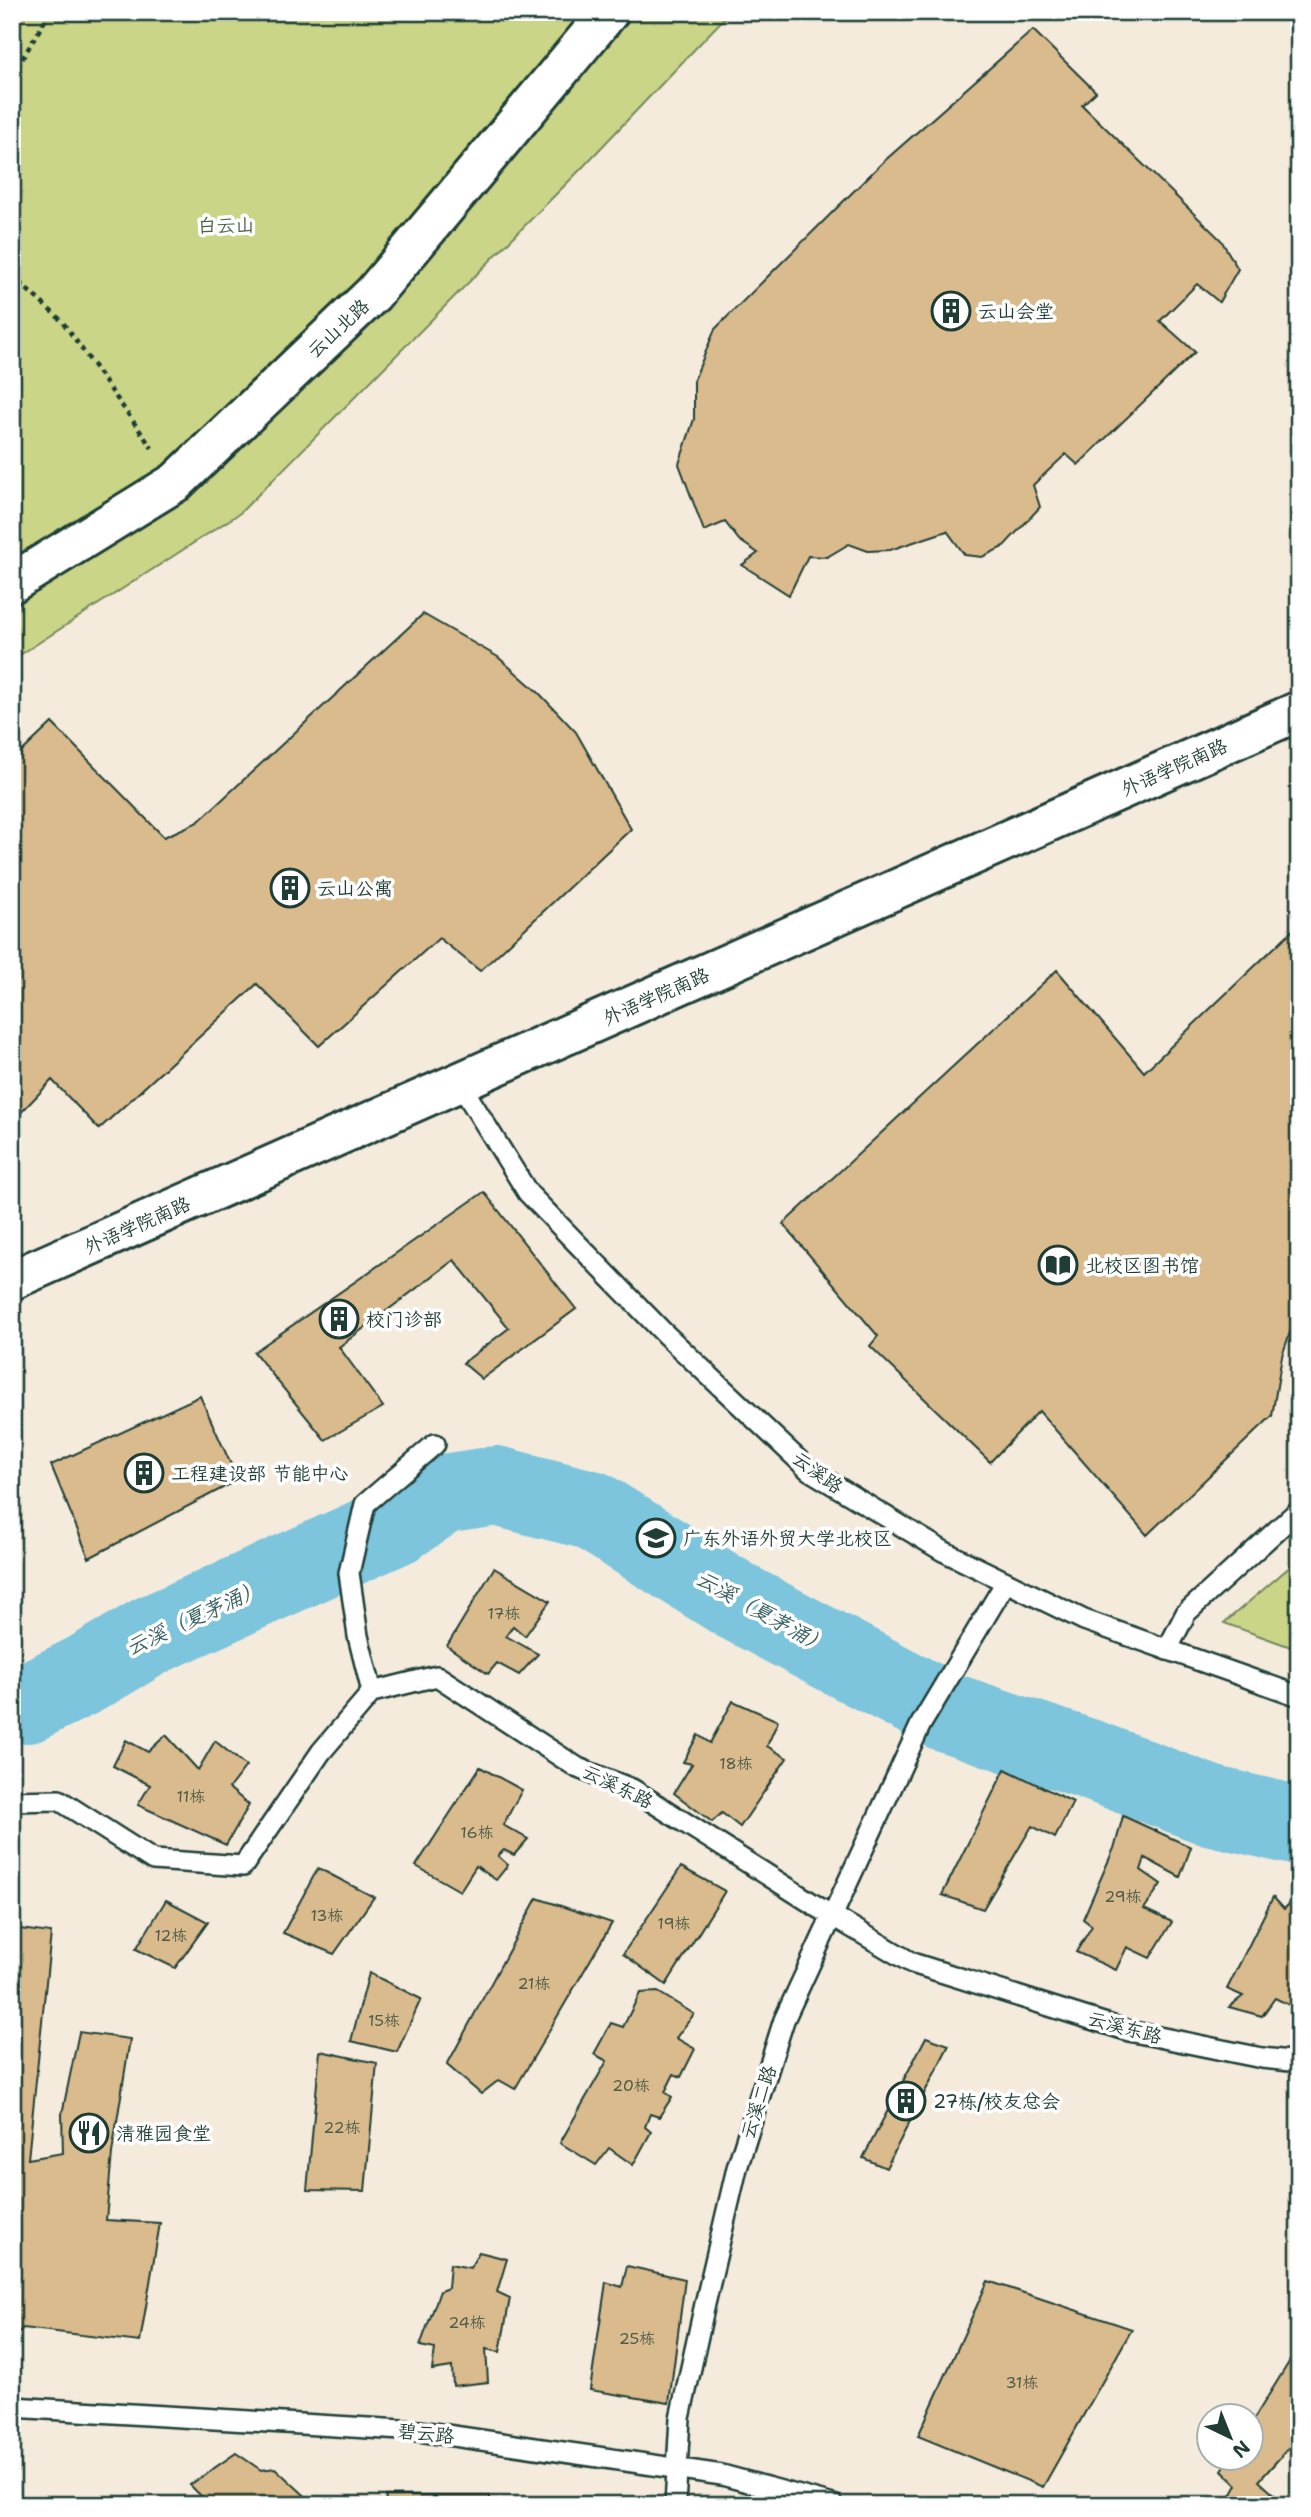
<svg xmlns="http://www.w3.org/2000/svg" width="1311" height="2517" font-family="'Shantell Sans','LXGW WenKai TC',sans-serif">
	<rect width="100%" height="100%" fill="#fff"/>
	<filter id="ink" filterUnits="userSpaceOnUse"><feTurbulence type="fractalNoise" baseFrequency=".0143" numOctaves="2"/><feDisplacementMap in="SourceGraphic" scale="14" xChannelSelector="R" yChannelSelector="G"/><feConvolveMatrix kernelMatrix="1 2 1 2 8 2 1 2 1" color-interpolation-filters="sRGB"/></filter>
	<g filter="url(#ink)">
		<path fill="#f4ebdd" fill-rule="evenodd" d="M 730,12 L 1299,12 L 1299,2505 L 12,2505 L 12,660 L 240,513 L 579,171 ZM 1210,2416 L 1252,2416 L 1252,2458 L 1210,2458 Z"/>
		<g fill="#cad588" stroke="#74895e" stroke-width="2">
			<polygon points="12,12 730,12 579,171 240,513 12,660"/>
			<polygon points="1299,1559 1299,1650 1224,1623"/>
		</g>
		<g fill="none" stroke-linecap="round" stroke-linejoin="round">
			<polyline stroke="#7cc5dd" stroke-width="80" points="12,1703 27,1703 84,1675 152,1635 396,1525 443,1494 496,1486 591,1510 738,1602 944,1711 1088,1759 1209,1805 1299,1826"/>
		</g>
		<g fill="#dabb8d" stroke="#1f3d34" stroke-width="2">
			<polygon points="1033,30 1096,92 1082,105 1221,240 1238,269 1219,302 1197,284 1160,321 1195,352 1078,465 1066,454 1033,485 1040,507 1003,547 982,557 965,555 947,531 890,550 868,551 849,544 827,557 808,556 789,595 742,565 758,553 739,540 725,522 704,531 679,464 694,419 694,380 715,329 882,163"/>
			<polygon points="423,614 498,657 539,693 576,732 631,829 480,971 439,938 319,1046 257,984 99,1129 52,1080 12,1122 12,761 52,723 164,837 198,822"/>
			<polygon points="1299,924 1299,1306 1282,1356 1272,1416 1147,1535 1039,1411 990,1462 870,1346 878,1336 783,1224 1057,970 1144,1072"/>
			<polygon points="484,1192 576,1309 482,1379 463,1363 509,1328 454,1260 339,1347 383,1407 325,1440 254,1352"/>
			<polygon points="200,1396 238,1480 89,1558 51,1465"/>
			<polygon points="494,1568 550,1601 525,1636 513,1626 506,1636 538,1654 519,1675 497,1663 488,1674 447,1646"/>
			<polygon points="733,1701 778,1721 767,1746 787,1758 740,1827 722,1813 712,1822 674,1793 692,1764 683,1762 698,1735 710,1743"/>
			<polygon points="166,1735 198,1770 215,1741 246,1766 229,1788 249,1805 226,1845 138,1805 150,1785 113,1766 126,1740 148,1752"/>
			<polygon points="480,1767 522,1790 503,1825 528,1839 514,1855 504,1850 498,1856 508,1865 496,1880 476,1866 460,1891 416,1866"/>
			<polygon points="1005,1769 1073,1802 1055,1838 1032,1826 983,1909 942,1895"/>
			<polygon points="1123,1816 1191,1847 1180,1877 1145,1858 1141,1870 1161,1884 1144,1909 1172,1922 1150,1958 1127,1947 1116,1970 1076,1952 1092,1926 1083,1919 1115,1846"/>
			<polygon points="681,1867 725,1891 666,1985 623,1954"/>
			<polygon points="318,1868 374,1897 334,1954 283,1933"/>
			<polygon points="1273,1897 1284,1909 1292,1901 1299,1905 1299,2010 1275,1998 1262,2016 1229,2007 1243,1996 1227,1989"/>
			<polygon points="537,1898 612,1923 515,2089 499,2080 481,2094 447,2065"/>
			<polygon points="166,1900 208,1922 175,1968 136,1949"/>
			<polygon points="12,1928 51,1933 28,2159 63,2153 62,2114 79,2032 130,2039 112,2153 106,2220 160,2223 140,2342 23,2328 12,2339"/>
			<polygon points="369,1973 421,1999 397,2052 351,2041"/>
			<polygon points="658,1992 694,2014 676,2038 695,2049 681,2077 674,2074 665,2092 672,2097 659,2117 650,2114 645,2127 651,2132 633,2165 609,2148 596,2165 560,2143 607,2061 594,2054 611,2023 623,2027 640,1993"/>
			<polygon points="926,2037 949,2045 886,2168 863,2158"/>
			<polygon points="320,2051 377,2063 365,2191 307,2190"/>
			<polygon points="479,2252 507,2259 497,2292 510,2298 500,2352 486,2349 488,2382 453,2386 452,2367 432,2370 435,2349 420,2346 440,2291 448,2288 450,2264 470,2268"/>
			<polygon points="627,2266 685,2279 669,2403 590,2390 606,2282 622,2287"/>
			<polygon points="988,2281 1132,2329 1043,2487 918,2436"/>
			<polygon points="1299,2346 1299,2436 1259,2481 1282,2502 1280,2505 1226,2505 1237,2485 1222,2470 1230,2458 1252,2458 1252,2422"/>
			<polygon points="236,2453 261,2470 275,2468 315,2505 206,2505 207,2502 190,2485"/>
			<polygon points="386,2496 490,2496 490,2505 385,2505"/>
			<polygon points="668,2501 668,2505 574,2505 575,2502"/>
		</g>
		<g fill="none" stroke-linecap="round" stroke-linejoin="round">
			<defs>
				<g id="service">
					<polyline points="459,1082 528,1193 664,1333 809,1470 943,1551 1084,1620 1299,1696"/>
					<polyline points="1167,1650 1186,1613 1299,1510"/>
					<polyline points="372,1692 358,1636 349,1573 365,1504 435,1444"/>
					<polyline points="12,1801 59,1800 153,1860 243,1866 321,1752 372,1692 437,1676 578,1768 632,1789 821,1909 912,1963 1129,2031 1262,2058 1299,2062"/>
					<polyline points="12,2407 419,2431 722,2475 833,2505"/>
					<polyline points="675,2505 680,2418 705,2304 737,2168 784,2020 921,1724 1006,1582"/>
				</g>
				<g id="minor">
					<polyline points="12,583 176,482 373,294 609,12"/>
					<polyline points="12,1280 1299,711"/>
				</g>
			</defs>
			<use href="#service" stroke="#1f3d34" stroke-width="24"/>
			<use href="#minor" stroke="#1f3d34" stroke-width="44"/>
			<g stroke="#1f3d34" stroke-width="4.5" stroke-dasharray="5 5" stroke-linecap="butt">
				<polyline points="12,76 50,12"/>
				<polyline points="12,276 62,321 152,448"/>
			</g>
			<use href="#service" stroke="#fff" stroke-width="19"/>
			<use href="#minor" stroke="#fff" stroke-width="38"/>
		</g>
	</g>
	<defs>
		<symbol id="building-ring" viewBox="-11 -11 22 22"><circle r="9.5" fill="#fff" stroke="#1f3d34" stroke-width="1.5"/><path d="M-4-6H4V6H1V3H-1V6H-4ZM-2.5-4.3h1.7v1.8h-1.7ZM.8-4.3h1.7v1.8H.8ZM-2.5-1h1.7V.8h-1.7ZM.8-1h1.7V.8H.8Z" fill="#1f3d34"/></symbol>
		<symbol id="library-ring" viewBox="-11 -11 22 22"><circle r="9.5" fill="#fff" stroke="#1f3d34" stroke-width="1.5"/><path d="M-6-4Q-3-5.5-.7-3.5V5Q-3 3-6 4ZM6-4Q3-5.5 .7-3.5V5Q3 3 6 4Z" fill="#1f3d34"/></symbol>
		<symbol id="university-ring" viewBox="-11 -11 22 22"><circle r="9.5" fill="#fff" stroke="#1f3d34" stroke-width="1.5"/><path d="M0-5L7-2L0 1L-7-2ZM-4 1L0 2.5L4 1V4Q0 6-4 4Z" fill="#1f3d34"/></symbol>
		<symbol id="restaurant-ring" viewBox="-11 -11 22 22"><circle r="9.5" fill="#fff" stroke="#1f3d34" stroke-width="1.5"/><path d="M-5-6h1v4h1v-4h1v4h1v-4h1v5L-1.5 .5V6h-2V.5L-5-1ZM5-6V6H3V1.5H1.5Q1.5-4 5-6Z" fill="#1f3d34"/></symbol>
	</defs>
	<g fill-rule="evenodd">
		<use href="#building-ring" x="929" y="289" width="44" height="44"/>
		<use href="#building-ring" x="268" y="866" width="44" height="44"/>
		<use href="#library-ring" x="1036" y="1243" width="44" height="44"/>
		<use href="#building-ring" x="317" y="1297" width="44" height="44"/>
		<use href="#building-ring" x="122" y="1451" width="44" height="44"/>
		<use href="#university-ring" x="634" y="1516" width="44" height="44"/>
		<use href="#building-ring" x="884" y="2079" width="44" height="44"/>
		<use href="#restaurant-ring" x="67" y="2111" width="44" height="44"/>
	</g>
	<g text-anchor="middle" stroke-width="7" stroke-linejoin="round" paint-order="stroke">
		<g font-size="16" fill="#4e5c4a">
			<text x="504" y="1619">17栋</text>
			<text x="736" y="1769">18栋</text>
			<text x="191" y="1802">11栋</text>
			<text x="477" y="1838">16栋</text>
			<text x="1123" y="1902">29栋</text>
			<text x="327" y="1921">13栋</text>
			<text x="674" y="1929">19栋</text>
			<text x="171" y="1941">12栋</text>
			<text x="534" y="1989">21栋</text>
			<text x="384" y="2026">15栋</text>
			<text x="631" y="2091">20栋</text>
			<text x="342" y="2133">22栋</text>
			<text x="467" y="2328">24栋</text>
			<text x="637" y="2344">25栋</text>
			<text x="1022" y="2388">31栋</text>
		</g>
		<g font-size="19" fill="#4a6349" stroke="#fff">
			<text x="226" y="232">白云山</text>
		</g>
		<g font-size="19" fill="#1f3d34" stroke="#fff" text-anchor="start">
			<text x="978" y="318">云山会堂</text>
			<text x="317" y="895">云山公寓</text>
			<text x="1085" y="1272">北校区图书馆</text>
			<text x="366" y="1326">校门诊部</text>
			<text x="171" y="1480">工程建设部 节能中心</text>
			<text x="683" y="1545">广东外语外贸大学北校区</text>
			<text x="933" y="2108">27栋/校友总会</text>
			<text x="116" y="2140">清雅园食堂</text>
		</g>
		<g font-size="19" fill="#1f3d34" stroke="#fff">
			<text transform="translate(338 328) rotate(-43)" y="7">云山北路</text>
			<text transform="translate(1174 767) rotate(-24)" y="7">外语学院南路</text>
			<text transform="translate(656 996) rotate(-24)" y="7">外语学院南路</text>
			<text transform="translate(137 1225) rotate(-24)" y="7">外语学院南路</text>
			<text transform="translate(818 1472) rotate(36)" y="7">云溪路</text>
			<text transform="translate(618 1786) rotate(26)" y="7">云溪东路</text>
			<text transform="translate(1125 2027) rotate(15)" y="7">云溪东路</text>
			<text transform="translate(758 2102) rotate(-72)" y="7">云溪二路</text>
			<text transform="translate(426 2433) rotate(6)" y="7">碧云路</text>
		</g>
		<g font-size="21" font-style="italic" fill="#365f5e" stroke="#fff">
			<text transform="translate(762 1612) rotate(29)" y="7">云溪（夏茅涌）</text>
			<text transform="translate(194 1618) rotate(-25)" y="7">云溪（夏茅涌）</text>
		</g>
	</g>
	<rect width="1311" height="2517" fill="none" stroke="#fff" stroke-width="42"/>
	<rect x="21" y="21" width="1269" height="2475" fill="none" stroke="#1f3d34" stroke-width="2.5" filter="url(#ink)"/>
	<g transform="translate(1230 2437) rotate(137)"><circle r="33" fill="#ffffff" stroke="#a5b1ae" stroke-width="2"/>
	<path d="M0-5L12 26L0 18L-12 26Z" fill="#1f3d34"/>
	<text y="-10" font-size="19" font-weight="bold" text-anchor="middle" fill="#1f3d34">N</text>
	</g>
</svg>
